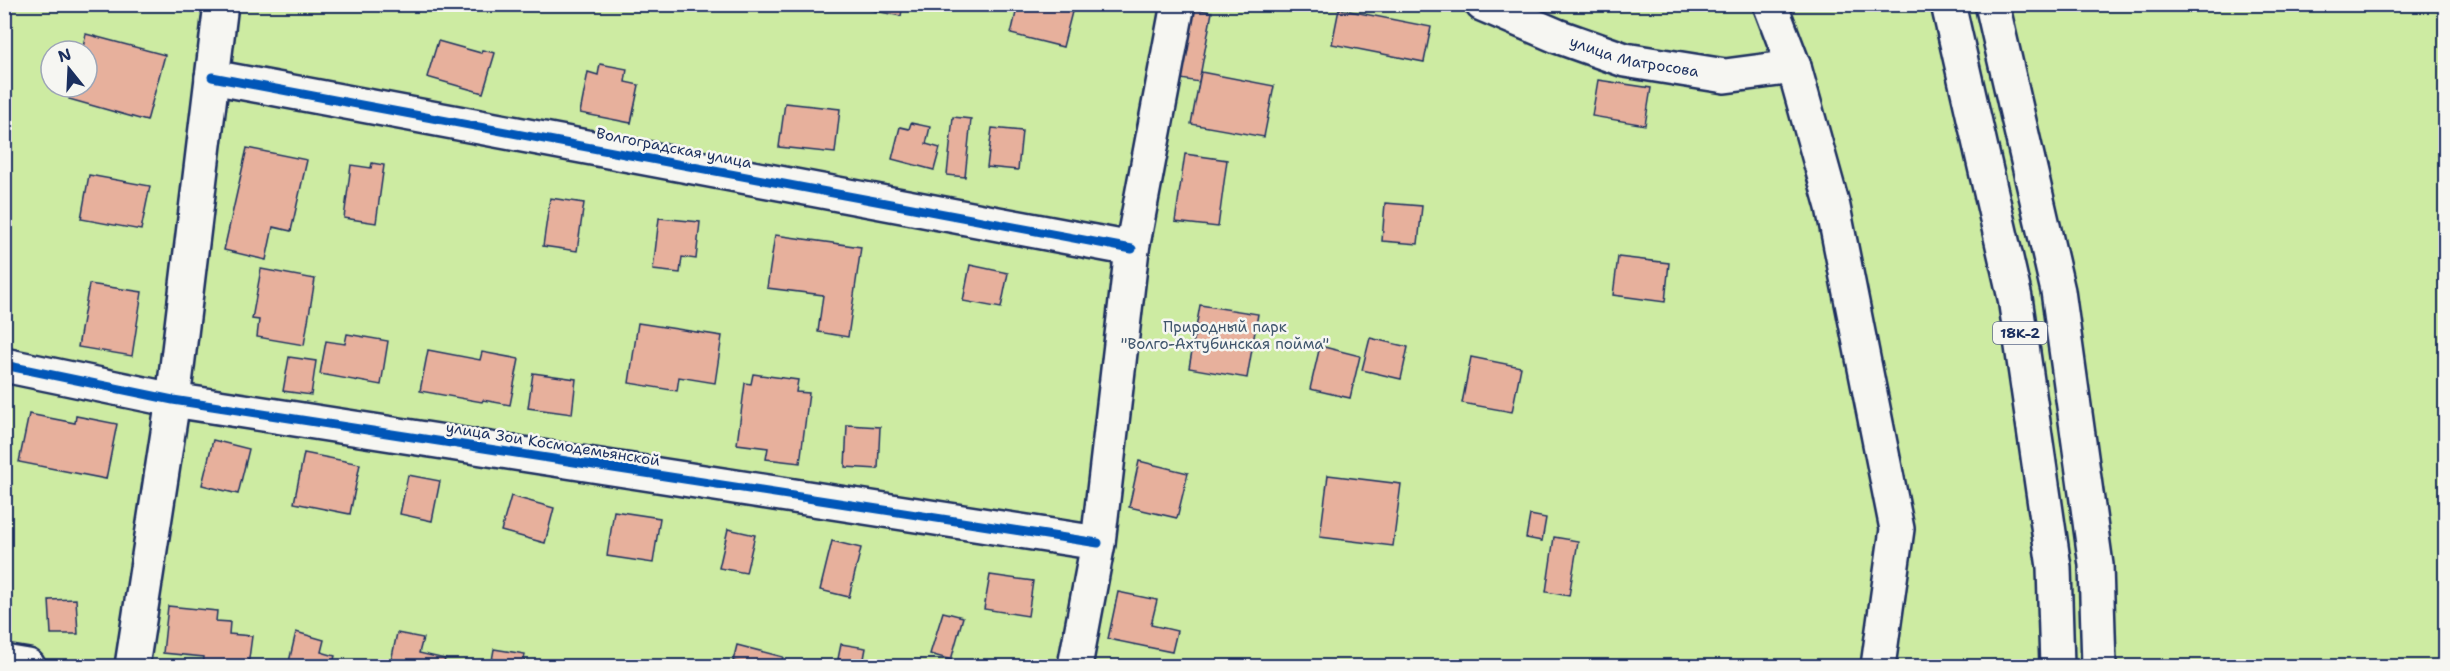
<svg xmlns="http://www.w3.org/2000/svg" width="2450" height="671" font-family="'Shantell Sans',sans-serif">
	<rect width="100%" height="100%" fill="#f6f6f2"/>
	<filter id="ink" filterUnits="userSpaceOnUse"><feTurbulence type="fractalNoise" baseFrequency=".0167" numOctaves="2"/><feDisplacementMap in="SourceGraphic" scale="12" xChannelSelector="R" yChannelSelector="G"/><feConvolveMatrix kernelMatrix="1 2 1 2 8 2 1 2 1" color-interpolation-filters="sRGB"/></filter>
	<g filter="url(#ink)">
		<path fill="#cdeba2" stroke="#748d80" stroke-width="1.5" fill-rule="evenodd" d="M 4,5 L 2445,5 L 2445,666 L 5,666 ZM 51,51 L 87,51 L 87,87 L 51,87 Z"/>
		<g fill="#e7b09c" stroke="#1b2f5e" stroke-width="1.5">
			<polygon points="871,4 903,4 901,16 870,10"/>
			<polygon points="1018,4 1074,4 1063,47 1011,34"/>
			<polygon points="1188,8 1212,12 1199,82 1175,78"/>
			<polygon points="1339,9 1431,27 1424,62 1332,44"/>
			<polygon points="86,34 165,55 147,121 69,99 72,87 87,87 87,51 82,51"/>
			<polygon points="438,41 481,53 482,50 495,53 483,93 427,77"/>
			<polygon points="600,64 627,69 625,82 639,85 631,123 580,113 588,72 598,75"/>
			<polygon points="1201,72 1274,86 1264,137 1191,124"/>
			<polygon points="1598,80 1651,88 1645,125 1592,116"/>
			<polygon points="785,103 840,109 835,153 779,147"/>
			<polygon points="953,117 971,119 965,177 947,175"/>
			<polygon points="911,123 930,127 926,144 940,148 934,170 892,159 900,127 909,129"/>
			<polygon points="992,128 1022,131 1018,170 987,167"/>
			<polygon points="247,148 307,160 291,231 273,227 266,260 224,250"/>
			<polygon points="1185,154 1227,160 1218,227 1175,222"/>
			<polygon points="372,163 384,165 376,223 344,218 351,165 371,168"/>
			<polygon points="89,175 150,186 141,230 81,219"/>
			<polygon points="550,198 584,203 577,251 543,246"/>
			<polygon points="1385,203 1422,206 1418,244 1382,241"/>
			<polygon points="659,218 700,222 696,259 682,257 680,273 653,270"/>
			<polygon points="775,235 861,247 848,337 818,332 823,295 767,288"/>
			<polygon points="1618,257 1669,263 1665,302 1613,295"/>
			<polygon points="970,265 1008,273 1001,308 963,301"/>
			<polygon points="261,269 315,279 304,345 257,337 259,320 252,319"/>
			<polygon points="89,284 142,292 132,356 78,347"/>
			<polygon points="1200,305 1258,314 1247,378 1189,368"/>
			<polygon points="638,323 722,336 715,383 679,377 677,391 629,383"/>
			<polygon points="347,334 388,341 381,385 320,374 326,341 345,344"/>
			<polygon points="1370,338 1408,347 1401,379 1362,370"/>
			<polygon points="1320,346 1360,356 1350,398 1310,389"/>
			<polygon points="428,350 480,360 482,352 519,359 510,405 483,400 482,402 420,391"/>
			<polygon points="289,357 316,361 311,395 283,391"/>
			<polygon points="1471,357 1521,367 1512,412 1462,403"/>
			<polygon points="533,373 576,379 572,414 528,408"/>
			<polygon points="753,374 798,380 796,392 809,393 800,463 766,459 768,448 737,444 745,383 751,384"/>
			<polygon points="29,414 75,423 76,416 117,424 106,479 19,462"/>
			<polygon points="847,425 880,427 878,469 845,467"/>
			<polygon points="213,440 249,449 238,494 202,485"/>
			<polygon points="304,453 360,464 350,514 294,503"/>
			<polygon points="1139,461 1188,473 1177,518 1129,507"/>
			<polygon points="408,475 440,481 432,521 400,514"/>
			<polygon points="1328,475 1401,484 1393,546 1320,537"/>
			<polygon points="511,496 554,508 545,543 501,531"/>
			<polygon points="614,511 660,518 653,563 607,556"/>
			<polygon points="1530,515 1546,518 1542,541 1526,538"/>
			<polygon points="728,529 755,535 746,573 719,568"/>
			<polygon points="1554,537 1578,541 1569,596 1546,592"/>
			<polygon points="832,541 861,548 849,597 820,590"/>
			<polygon points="990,575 1033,581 1028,616 984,609"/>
			<polygon points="1118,592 1157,600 1151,625 1177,631 1172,652 1108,639"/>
			<polygon points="76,599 78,634 51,634 49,600"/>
			<polygon points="168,606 217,611 216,621 230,622 229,634 252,636 248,666 203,666 204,657 163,653"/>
			<polygon points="943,612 963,617 951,660 930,654"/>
			<polygon points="296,632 324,640 321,652 335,656 332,666 288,666"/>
			<polygon points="397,633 423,638 419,653 445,659 443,666 390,666"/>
			<polygon points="841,644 866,648 863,664 838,659"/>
			<polygon points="737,645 783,657 780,666 753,666 733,661"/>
			<polygon points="494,649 525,654 523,666 527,666 491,666"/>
		</g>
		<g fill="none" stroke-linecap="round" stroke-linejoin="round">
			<defs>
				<g id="minor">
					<path id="s1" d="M 1482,4 L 1557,36 L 1625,60 L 1725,76 L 1794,67"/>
					<polyline points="1770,4 1794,67 1833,207 1897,529 1878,666"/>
					<polyline points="212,77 1132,249"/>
					<polyline points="4,365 173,400 1098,543"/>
					<polyline points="4,662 28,666"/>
					<polyline points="132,666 173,400 221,4"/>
					<polyline points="1075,666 1098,543 1132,249 1178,4"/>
				</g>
				<g id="primary">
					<polyline points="1948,4 2015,298 2054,567 2057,666"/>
					<polyline points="1992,4 2058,291 2096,565 2099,666"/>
				</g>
			</defs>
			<use href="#minor" stroke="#1b2f5e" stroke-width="38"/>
			<use href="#primary" stroke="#1b2f5e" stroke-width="38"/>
			<use href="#minor" stroke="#f6f6f2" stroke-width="33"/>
			<use href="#primary" stroke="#f6f6f2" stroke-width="33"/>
			<defs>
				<g id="cycleway">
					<polyline points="212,77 1132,249"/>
					<polyline points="4,365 173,400 1098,543"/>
				</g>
			</defs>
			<use href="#cycleway" stroke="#f6f6f2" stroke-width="13"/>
			<use href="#cycleway" stroke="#0057b8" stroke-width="9"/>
		</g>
	</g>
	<g text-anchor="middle" stroke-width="5" stroke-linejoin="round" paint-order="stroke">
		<rect fill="#f6f6f2" stroke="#5d6b8a" stroke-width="1.5" x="1993" y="322" width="54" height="22" rx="4.5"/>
		<g font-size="14" font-weight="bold" fill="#1b2f5e">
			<text x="2020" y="338">18К-2</text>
		</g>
		<g font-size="15" fill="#1b2f5e" stroke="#f6f6f2">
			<text dy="5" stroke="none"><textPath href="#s1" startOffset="162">улица Матросова</textPath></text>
			<text transform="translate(674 148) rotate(11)" y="5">Волгоградская улица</text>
			<text transform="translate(553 444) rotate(9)" y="5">улица Зои Космодемьянской</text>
		</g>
		<g font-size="15" fill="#3f556c" stroke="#f6f6f2">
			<text x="1225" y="332">Природный парк<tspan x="1225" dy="17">"Волго-Ахтубинская пойма"</tspan></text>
		</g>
	</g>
	<rect width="2450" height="671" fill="none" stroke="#f6f6f2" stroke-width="24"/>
	<rect x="12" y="12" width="2426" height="647" fill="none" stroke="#1b2f5e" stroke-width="2" filter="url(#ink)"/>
	<g transform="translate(69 69) rotate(342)"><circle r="28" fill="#f6f6f2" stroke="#9ea6b7" stroke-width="1.5"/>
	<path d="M0-4.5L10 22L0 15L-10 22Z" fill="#1b2f5e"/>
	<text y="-9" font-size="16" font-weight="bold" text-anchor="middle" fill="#1b2f5e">N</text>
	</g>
</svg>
